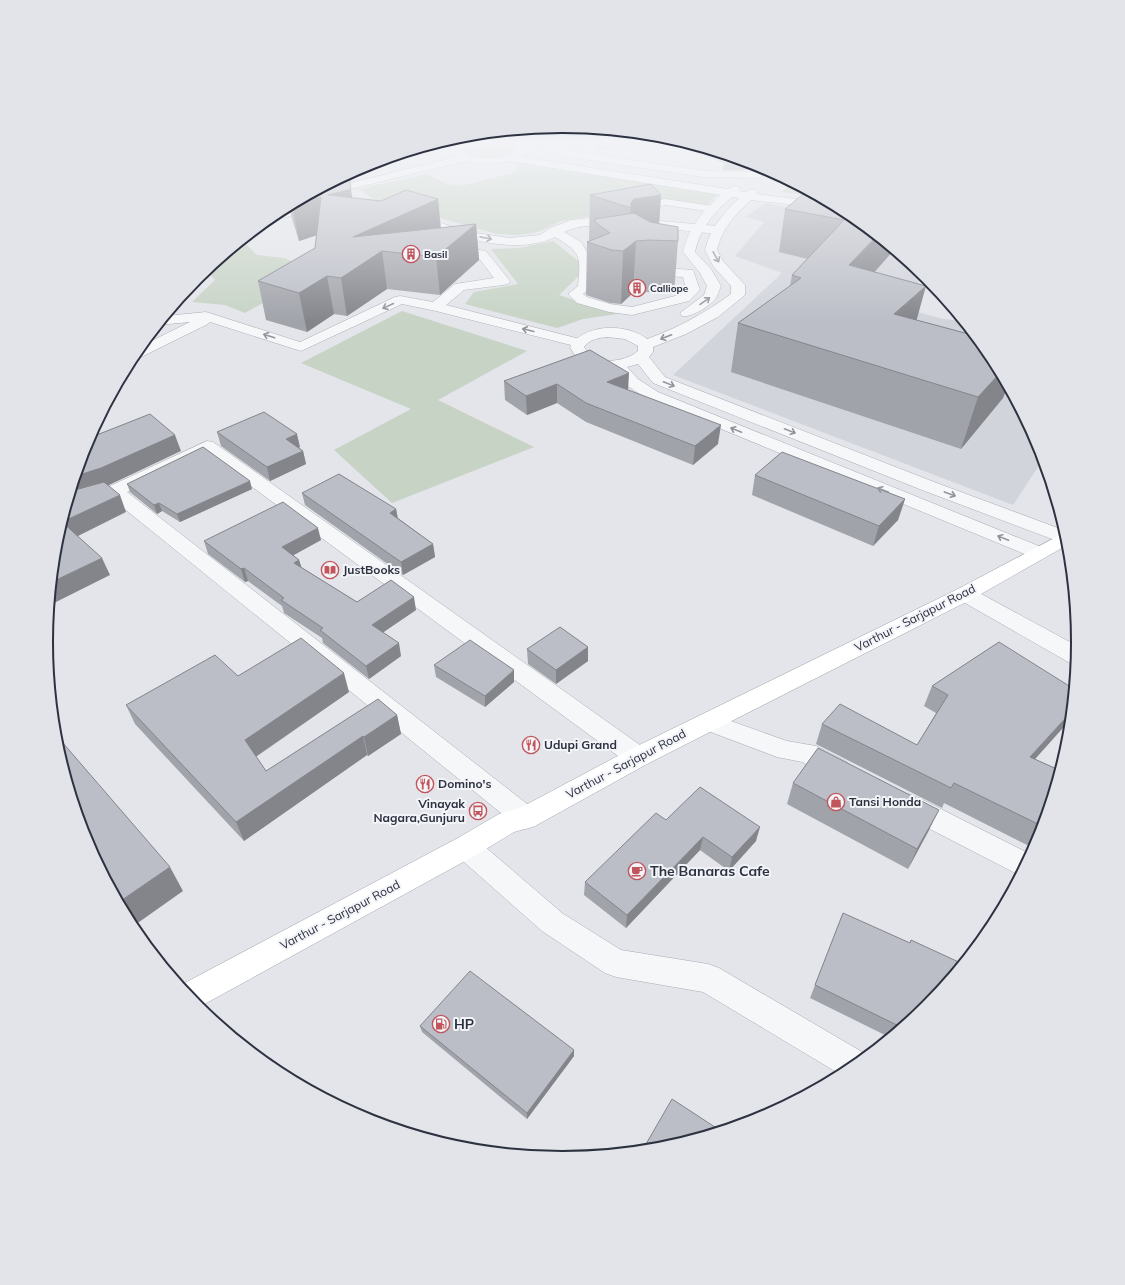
<svg xmlns="http://www.w3.org/2000/svg" width="1125" height="1285" font-family="Mulish,sans-serif">
	<rect width="100%" height="100%" fill="#e3e5ea"/>
	<polygon fill="#d2d4dc" points="766,203 861,223 925,275 896,306 943,319 964,321 992,356 1040,445 1044,458 1013,505 673,375 782,273 735,256 764,222 745,217"/>
	<g fill="#c7d3c5">
		<path d="M 486,143 L 506,145 L 514,150 C 507,161 473,161 465,152 L 468,147 Z"/>
		<polygon points="520,162 717,195 706,206 670,200 601,216 585,217 561,221 540,231 533,233 517,235 497,234 375,200 359,189 428,174 446,184 462,186 516,172"/>
		<polygon points="793,183 819,197 781,192"/>
		<polygon points="242,240 257,255 284,258 297,263 279,294 245,313 225,305 192,302 215,280 206,270"/>
		<polygon points="553,241 587,268 559,295 617,314 583,319 557,328 465,304 474,292 518,284 491,249 519,248"/>
		<polygon points="402,311 527,351 438,400 534,447 392,503 334,450 411,409 301,363"/>
	</g>
	<g fill="none" stroke-linecap="round" stroke-linejoin="round">
		<defs>
			<g id="minor">
				<polygon points="541,143 551,143 551,145 564,150 704,171 757,172 763,167 771,171 759,178 704,177 562,156 542,148"/>
				<polygon points="465,155 469,156 470,158 469,160 322,196 316,193 318,191"/>
				<path d="M 665,199 L 713,206 L 717,207 L 719,209 L 717,211 L 713,212 L 665,205 L 661,206 L 638,219 L 717,226 L 721,227 L 723,230 L 721,233 L 717,234 C 683,230 650,227 615,226 C 598,226 580,224 564,232 L 581,242 L 593,262 L 591,287 L 583,294 L 587,297 L 610,304 L 632,307 L 679,295 L 686,289 L 683,277 L 665,276 L 642,270 L 641,267 L 642,264 L 647,263 L 666,268 L 693,270 L 700,290 L 689,301 L 632,315 L 609,312 L 577,303 L 568,294 L 578,286 C 581,255 581,253 555,237 C 512,258 451,233 408,221 L 406,219 L 408,217 L 412,215 L 476,233 L 509,238 L 540,235 L 550,228 L 571,220 L 589,218 L 630,219 L 628,217 L 630,215 L 654,201 Z"/>
				<polygon points="319,203 323,204 325,206 323,208 270,221 266,221 275,213"/>
				<polygon points="474,249 486,251 510,281 508,284 503,285 464,290 446,305 584,340 586,343 584,346 579,347 436,311 402,304 301,351 210,322 208,324 139,358 131,359 141,346 190,322 158,325 166,316 206,312 300,342 395,297 400,296 433,302 455,284 494,278 478,257 452,258 444,257 442,254 444,251"/>
				<polygon points="207,441 213,442 647,750 650,757 647,764 638,767 629,764 206,453 127,492 535,810 539,818 535,826 526,829 517,826 111,498 85,506 78,504 76,500 78,496 108,487"/>
				<polygon points="965,587 972,589 1079,647 1077,665 1070,663 958,599 955,594 958,589"/>
				<polygon points="708,713 787,741 816,746 847,762 851,769 847,776 838,779 802,762 777,757 700,728 696,722 700,716"/>
				<polygon points="908,794 917,797 1032,855 1021,876 899,813 895,805 899,797"/>
				<polygon points="466,836 476,839 562,913 621,950 708,964 719,968 869,1056 843,1076 703,992 616,977 605,973 542,931 456,855 453,847 456,839"/>
			</g>
			<path id="tertiary" d="M 440,143 L 471,143 L 469,145 L 463,147 L 460,150 C 469,161 510,161 517,149 L 509,143 L 520,143 L 527,148 L 527,152 L 521,157 L 728,189 L 735,186 L 739,187 L 740,189 L 739,191 L 745,192 L 752,189 L 756,190 L 758,192 L 756,194 L 828,203 L 830,205 L 828,207 L 824,208 L 751,200 C 735,215 722,228 717,250 L 723,261 L 745,285 L 745,295 L 718,317 L 686,334 L 653,347 L 653,352 L 649,357 L 665,377 L 934,482 L 1066,531 L 1069,543 L 1060,542 L 922,490 L 653,383 L 638,364 L 627,367 L 638,379 L 658,392 L 1046,549 L 1049,553 L 1046,557 L 1039,559 L 1032,557 L 646,398 L 626,385 L 612,369 C 593,371 578,364 570,347 C 584,323 627,323 647,339 C 680,327 703,314 731,294 L 731,286 L 713,266 L 705,250 C 710,228 724,213 739,198 L 732,197 C 714,212 700,228 695,252 L 711,269 L 721,286 C 719,290 718,295 716,298 C 710,306 691,318 682,316 L 680,313 L 704,295 L 707,286 L 700,273 L 683,252 C 688,228 703,211 721,195 L 509,161 C 491,165 473,165 456,157 L 451,149 L 432,145 ZM 607,337 L 625,339 L 638,346 L 638,351 C 624,363 594,366 584,347 C 590,339 598,338 607,337 Z"/>
			<polygon id="primary" points="1066,532 1069,544 972,599 647,764 535,826 514,832 476,855 199,1007 197,1008 179,986 456,839 499,814 520,808 629,750 958,589"/>
		</defs>
		<use href="#minor" stroke="#a9acb4" stroke-width="1"/>
		<use href="#tertiary" stroke="#a9acb4" stroke-width="1"/>
		<use href="#primary" stroke="#a4a9b5" stroke-width="1"/>
		<use href="#minor" fill="#f6f7f9" fill-rule="evenodd"/>
		<use href="#tertiary" fill="#f6f7f9" fill-rule="evenodd"/>
		<use href="#primary" fill="#fff" fill-rule="evenodd"/>
	</g>
	<g fill="#a1a3aa">
		<polygon points="598,143 667,143 664,147 597,149"/>
		<polygon points="682,143 685,143 756,164 755,170 723,170 724,163 682,148"/>
		<polygon points="336,181 353,198 381,201 438,199 441,228 476,224 479,260 440,295 387,289 347,316 334,314 307,332 266,320 258,281 315,248 317,235 299,241 292,219 289,206"/>
		<polygon points="590,195 661,195 659,223 678,241 674,294 646,292 633,293 621,304 610,303 586,295 587,242 589,242"/>
		<polygon points="785,209 850,213 894,250 874,272 917,320 992,356 1008,385 1003,398 961,449 731,372 738,323 790,286 792,275 808,259 779,252"/>
		<polygon points="590,350 628,390 718,444 693,465 586,422 557,403 527,415 505,400 504,381"/>
		<polygon points="217,432 300,447 299,448 303,451 306,464 270,481 221,446"/>
		<polygon points="755,475 905,499 898,520 873,546 752,495"/>
		<polygon points="127,484 252,489 180,522 162,511 157,514 130,492"/>
		<polygon points="302,493 396,509 398,518 433,544 435,557 403,575 305,505"/>
		<polygon points="321,540 293,555 299,560 301,567 357,602 416,610 383,632 401,656 369,679 323,643 322,638 284,613 282,606 248,581 245,582 208,554 204,541"/>
		<polygon points="999,642 1035,759 1061,771 1040,840 1035,849 944,803 942,808 816,744 822,724 917,745 936,713 924,706 932,686"/>
		<polygon points="588,647 588,661 556,684 528,664 527,649"/>
		<polygon points="434,665 514,682 485,707 436,677"/>
		<polygon points="238,676 349,692 256,757 266,771 397,715 401,734 368,756 367,755 244,841 135,724 126,705"/>
		<polygon points="793,783 929,830 908,869 787,804"/>
		<polygon points="666,820 756,841 729,871 700,850 626,928 584,895 585,882"/>
		<polygon points="838,926 910,943 911,940 928,1008 891,1038 810,998"/>
		<polygon points="420,1026 574,1050 574,1056 527,1119 422,1032"/>
	</g>
	<g fill="#83858b">
		<polygon points="351,189 356,223 328,195"/>
		<polygon points="661,195 658,240 649,240 636,241 633,293 621,304 623,251 629,246 631,203 634,199"/>
		<polygon points="321,197 327,232 299,241 292,205"/>
		<polygon points="438,199 441,234 382,251 387,289 347,316 341,278 353,237"/>
		<polygon points="476,224 479,260 440,295 436,257"/>
		<polygon points="877,236 894,250 839,312 849,265"/>
		<polygon points="327,276 334,314 307,332 299,293"/>
		<polygon points="926,286 913,333 894,314"/>
		<polygon points="1001,372 1008,385 1003,398 961,449 978,397"/>
		<polygon points="629,373 628,392 607,382"/>
		<polygon points="557,384 557,403 527,415 526,396"/>
		<polygon points="721,425 718,444 693,465 695,446"/>
		<polygon points="297,434 300,447 289,452 286,439"/>
		<polygon points="175,435 181,451 107,486 69,498 76,476"/>
		<polygon points="303,451 306,464 270,481 267,467"/>
		<polygon points="250,481 252,489 180,522 177,514"/>
		<polygon points="120,495 126,512 70,540 62,522"/>
		<polygon points="905,499 898,520 873,546 879,526"/>
		<polygon points="159,503 162,511 157,514 154,505"/>
		<polygon points="396,509 398,522 390,513"/>
		<polygon points="318,528 321,540 285,560 282,547"/>
		<polygon points="433,544 435,557 403,575 401,562"/>
		<polygon points="102,558 110,575 50,605 52,582"/>
		<polygon points="299,560 303,572 294,563"/>
		<polygon points="244,568 248,581 245,582 241,569"/>
		<polygon points="414,597 416,610 375,638 372,625"/>
		<polygon points="399,643 401,656 369,679 366,666"/>
		<polygon points="588,647 588,661 556,684 556,670"/>
		<polygon points="514,670 514,682 485,707 485,696"/>
		<polygon points="344,673 349,692 252,759 245,740"/>
		<polygon points="1072,711 1071,719 1019,777 1030,757"/>
		<polygon points="397,715 401,734 368,756 364,737"/>
		<polygon points="363,736 367,755 244,841 236,822"/>
		<polygon points="939,810 929,830 908,869 917,849"/>
		<polygon points="760,827 756,841 729,871 732,857"/>
		<polygon points="703,837 700,850 626,928 627,915"/>
		<polygon points="170,867 183,891 132,927 119,902"/>
		<polygon points="574,1050 574,1056 527,1119 527,1113"/>
	</g>
	<g fill="#bbbec6" stroke="#83858b">
		<polygon points="350,180 351,189 328,195 381,201 406,190 438,199 353,237 476,224 436,257 382,251 341,278 327,276 299,293 258,281 315,248 321,197 292,205 292,204 336,181"/>
		<polygon points="651,184 661,195 634,199 631,203 631,208 590,195"/>
		<polygon points="807,191 850,213 877,236 849,265 926,286 894,314 976,336 992,356 1001,372 978,397 738,323 801,278 792,275 844,220 785,209"/>
		<polygon points="634,213 650,222 678,227 678,241 649,240 636,241 623,251 612,250 587,242 610,233 595,222 595,219"/>
		<polygon points="590,350 629,373 607,382 721,425 695,446 586,403 557,384 526,396 504,381"/>
		<polygon points="264,412 297,434 286,439 303,451 267,467 217,432"/>
		<polygon points="150,414 175,435 101,468 76,476 85,445 89,438"/>
		<polygon points="203,447 250,481 177,514 159,503 154,505 127,484"/>
		<polygon points="782,452 905,499 879,526 755,475"/>
		<polygon points="339,474 396,509 390,513 433,544 401,562 302,493"/>
		<polygon points="104,482 120,495 62,522 102,558 52,582 56,542 71,491"/>
		<polygon points="283,502 318,528 282,547 299,560 294,563 357,602 391,580 414,597 372,625 399,643 366,666 320,630 323,628 281,600 284,598 244,568 241,569 204,541"/>
		<polygon points="560,627 588,647 556,670 527,649"/>
		<polygon points="301,638 344,673 245,740 266,771 378,699 397,715 364,737 363,736 236,822 126,705 215,655 238,676"/>
		<polygon points="470,640 514,670 485,696 434,665"/>
		<polygon points="999,642 1074,689 1072,711 1030,757 1061,771 1044,827 954,783 951,788 822,724 840,704 917,745 948,695 932,686"/>
		<polygon points="55,735 56,735 170,867 119,902 85,840 56,743"/>
		<polygon points="818,748 939,810 917,849 793,783"/>
		<polygon points="700,787 760,827 732,857 703,837 627,915 585,882 656,813 666,820"/>
		<polygon points="843,913 910,943 911,940 963,964 928,1008 903,1028 815,985"/>
		<polygon points="470,971 574,1050 527,1113 420,1026"/>
		<polygon points="672,1099 721,1131 663,1149 642,1151"/>
	</g>
	<defs><path id="oneway-shaft" d="M-6 0H5M1.5-3L5.5 0L1.5 3" fill="none" stroke-width="1.6" stroke-linecap="round" stroke-linejoin="round"/></defs>
	<g stroke="#92949d">
		<use href="#oneway-shaft" transform="translate(486 238) rotate(11)"/>
		<use href="#oneway-shaft" transform="translate(716 257) rotate(61)"/>
		<use href="#oneway-shaft" transform="translate(705 301) rotate(-35)"/>
		<use href="#oneway-shaft" transform="translate(388 306) rotate(155)"/>
		<use href="#oneway-shaft" transform="translate(528 330) rotate(-166)"/>
		<use href="#oneway-shaft" transform="translate(269 336) rotate(-162)"/>
		<use href="#oneway-shaft" transform="translate(666 337) rotate(159)"/>
		<use href="#oneway-shaft" transform="translate(669 384) rotate(22)"/>
		<use href="#oneway-shaft" transform="translate(736 430) rotate(-158)"/>
		<use href="#oneway-shaft" transform="translate(790 431) rotate(22)"/>
		<use href="#oneway-shaft" transform="translate(883 490) rotate(-158)"/>
		<use href="#oneway-shaft" transform="translate(950 494) rotate(20)"/>
		<use href="#oneway-shaft" transform="translate(1003 538) rotate(-158)"/>
	</g>
	<linearGradient id="sky" x2="0" y2="1"><stop stop-color="#8cb2da"/><stop offset="0.44" stop-color="#f2f3f6"/><stop offset="1" stop-color="#f2f3f6" stop-opacity="0"/></linearGradient>
	<rect width="1125" height="323" fill="url(#sky)"/>
	<defs>
		<symbol id="building-ring" viewBox="-11 -11 22 22"><circle r="9.5" fill="#f3f4f8" stroke="#c2555b" stroke-width="1.5"/><path d="M-4-6H4V6H1V3H-1V6H-4ZM-2.5-4.3h1.7v1.8h-1.7ZM.8-4.3h1.7v1.8H.8ZM-2.5-1h1.7V.8h-1.7ZM.8-1h1.7V.8H.8Z" fill="#c2555b"/></symbol>
		<symbol id="library-ring" viewBox="-11 -11 22 22"><circle r="9.5" fill="#f3f4f8" stroke="#c2555b" stroke-width="1.5"/><path d="M-6-4Q-3-5.5-.7-3.5V5Q-3 3-6 4ZM6-4Q3-5.5 .7-3.5V5Q3 3 6 4Z" fill="#c2555b"/></symbol>
		<symbol id="restaurant-ring" viewBox="-11 -11 22 22"><circle r="9.5" fill="#f3f4f8" stroke="#c2555b" stroke-width="1.5"/><path d="M-5-6h1v4h1v-4h1v4h1v-4h1v5L-1.5 .5V6h-2V.5L-5-1ZM5-6V6H3V1.5H1.5Q1.5-4 5-6Z" fill="#c2555b"/></symbol>
		<symbol id="shop-ring" viewBox="-11 -11 22 22"><circle r="9.5" fill="#f3f4f8" stroke="#c2555b" stroke-width="1.5"/><path d="M-5-2.5h2.3a2.7 3.5 0 0 1 5.4 0H5L5.5 6h-11ZM-1.5-2.5h3a1.5 2.3 0 0 0-3 0Z" fill="#c2555b"/></symbol>
		<symbol id="bus-ring" viewBox="-11 -11 22 22"><circle r="9.5" fill="#f3f4f8" stroke="#c2555b" stroke-width="1.5"/><path d="M-5-6H5V4H4V6H2V4H-2V6H-4V4H-5ZM-3.5-4V0h7V-4ZM-3.5 1.2v1.5H-2V1.2ZM2 1.2v1.5H3.5V1.2Z" fill="#c2555b"/></symbol>
		<symbol id="cafe-ring" viewBox="-11 -11 22 22"><circle r="9.5" fill="#f3f4f8" stroke="#c2555b" stroke-width="1.5"/><path d="M-5.5-4.5H6V0H3Q3 3.5 0 3.5H-2.5Q-5.5 3.5-5.5 0ZM3-3.2v2h1.7v-2ZM-6 4.5H4V6H-6Z" fill="#c2555b"/></symbol>
		<symbol id="fuel-ring" viewBox="-11 -11 22 22"><circle r="9.5" fill="#f3f4f8" stroke="#c2555b" stroke-width="1.5"/><path d="M-5.5-6h7V0h2V4h1.3V-2.5L3-4.5l.8-.8L6-3V5H2.5V1h-1V6h-7ZM-4.2-4.7v3.2H.2V-4.7Z" fill="#c2555b"/></symbol>
	</defs>
	<g fill-rule="evenodd">
		<use href="#building-ring" x="401" y="244" width="20" height="20"/>
		<use href="#building-ring" x="627" y="278" width="20" height="20"/>
		<use href="#library-ring" x="320" y="560" width="20" height="20"/>
		<use href="#restaurant-ring" x="521" y="735" width="20" height="20"/>
		<use href="#restaurant-ring" x="415" y="774" width="20" height="20"/>
		<use href="#shop-ring" x="826" y="792" width="20" height="20"/>
		<use href="#bus-ring" x="468" y="801" width="20" height="20"/>
		<use href="#cafe-ring" x="627" y="861" width="20" height="20"/>
		<use href="#fuel-ring" x="431" y="1014" width="20" height="20"/>
	</g>
	<g text-anchor="middle" stroke-width="4" stroke-linejoin="round" paint-order="stroke">
		<g font-size="10" font-weight="bold" fill="#2d3241" stroke="#f3f4f8" text-anchor="start">
			<text x="424" y="258">Basil</text>
			<text x="650" y="292">Calliope</text>
		</g>
		<g font-size="12" font-weight="bold" fill="#2d3241" stroke="#f3f4f8" text-anchor="start">
			<text x="343" y="574">JustBooks</text>
			<text x="544" y="749">Udupi Grand</text>
			<text x="438" y="788">Domino's</text>
			<text x="849" y="806">Tansi Honda</text>
			<text x="465" y="808" text-anchor="end">Vinayak<tspan x="465" dy="14">Nagara,Gunjuru</tspan></text>
		</g>
		<g font-size="12" fill="#2d3241" stroke="#f3f4f8">
			<text transform="translate(915 618) rotate(-27)" y="4">Varthur - Sarjapur Road</text>
			<text transform="translate(626 764) rotate(-28)" y="4">Varthur - Sarjapur Road</text>
			<text transform="translate(340 915) rotate(-28)" y="4">Varthur - Sarjapur Road</text>
		</g>
		<g font-size="14" font-weight="bold" fill="#2d3241" stroke="#f3f4f8" text-anchor="start">
			<text x="650" y="876">The Banaras Cafe</text>
			<text x="454" y="1029">HP</text>
		</g>
	</g>
	<path d="M0 0H1125V1285H0ZM53 642a509 509 0 1 1 1018 0a509 509 0 1 1-1018 0Z" fill="#e3e4e9" fill-rule="evenodd"/>
	<path fill="none" stroke="#2d3241" stroke-width="2" d="M53 642a509 509 0 1 1 1018 0a509 509 0 1 1-1018 0Z"/>
</svg>
